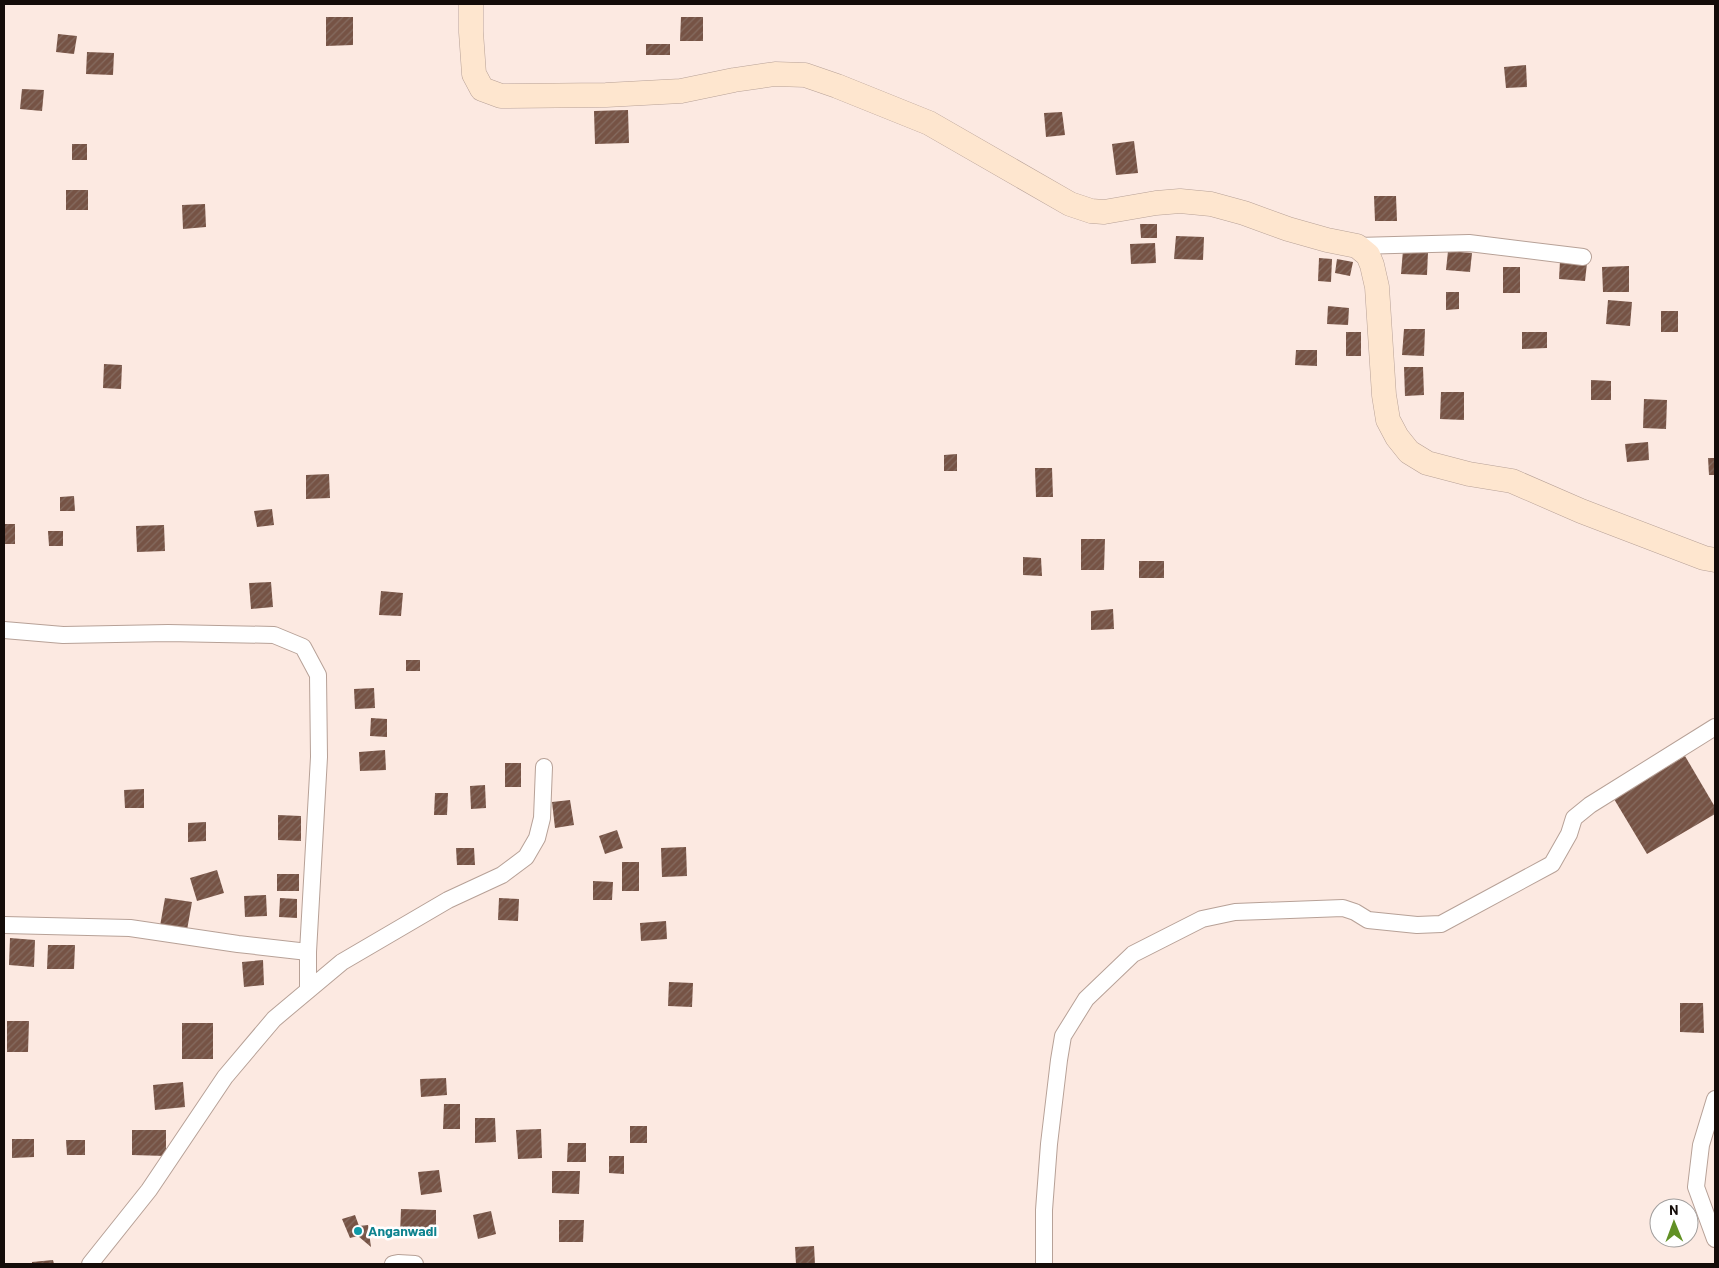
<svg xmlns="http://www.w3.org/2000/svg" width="1719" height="1268" font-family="Barlow,sans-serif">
	<defs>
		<pattern id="building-hatch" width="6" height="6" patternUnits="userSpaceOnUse" patternTransform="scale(1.25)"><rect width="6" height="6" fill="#765345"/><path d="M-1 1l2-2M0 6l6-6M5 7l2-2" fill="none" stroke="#866c61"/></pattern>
	</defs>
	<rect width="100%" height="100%" fill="#fce9e1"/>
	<g fill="url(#building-hatch)">
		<polygon points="326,17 353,17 353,45 326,46"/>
		<polygon points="681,17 703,17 703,41 680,41"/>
		<polygon points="58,34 77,36 74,54 56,52"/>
		<rect x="646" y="44" width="24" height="11"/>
		<polygon points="87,52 114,53 113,75 86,74"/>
		<polygon points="1526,65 1527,87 1506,88 1504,67"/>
		<polygon points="22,89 44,90 42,111 20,109"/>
		<polygon points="628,110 629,143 595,144 594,111"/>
		<polygon points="1062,112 1065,135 1046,137 1044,113"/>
		<polygon points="1134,141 1138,173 1116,175 1112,144"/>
		<rect x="72" y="144" width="15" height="16"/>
		<rect x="66" y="190" width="22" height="20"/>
		<polygon points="1374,196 1396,196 1397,221 1375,221"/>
		<polygon points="205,204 206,227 183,229 182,205"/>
		<polygon points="1140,224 1157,224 1157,238 1141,238"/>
		<polygon points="1176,236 1204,237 1203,260 1174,259"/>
		<polygon points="1155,243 1156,263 1131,264 1130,244"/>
		<polygon points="1403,250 1428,252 1427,275 1401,274"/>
		<polygon points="1448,251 1472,253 1470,272 1446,270"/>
		<polygon points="1319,258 1332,259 1331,282 1318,281"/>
		<polygon points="1337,259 1353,262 1350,276 1335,273"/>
		<polygon points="1560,261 1587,263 1585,281 1559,279"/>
		<polygon points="1629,266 1629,292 1603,292 1602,267"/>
		<rect x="1503" y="267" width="17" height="26"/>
		<polygon points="1446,292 1459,292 1459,309 1446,310"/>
		<polygon points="1608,300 1632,302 1630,326 1606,324"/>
		<polygon points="1328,306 1349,308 1348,325 1327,324"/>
		<rect x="1661" y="311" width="17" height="21"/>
		<polygon points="1404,329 1425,329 1424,356 1402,355"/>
		<rect x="1346" y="332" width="15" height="24"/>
		<polygon points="1522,332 1547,332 1547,348 1522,349"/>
		<polygon points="1296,350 1317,350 1317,366 1295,365"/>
		<polygon points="104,364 122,365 121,389 103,388"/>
		<polygon points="1404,367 1423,367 1424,395 1405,396"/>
		<polygon points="1591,380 1611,381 1611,400 1591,400"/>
		<polygon points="1441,392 1464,392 1464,420 1440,419"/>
		<polygon points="1644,399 1667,400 1666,429 1643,428"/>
		<polygon points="1648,442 1649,460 1627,462 1625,444"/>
		<polygon points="957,454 957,471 944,471 944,455"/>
		<polygon points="1708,458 1715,458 1715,475 1709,475"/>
		<polygon points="1035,468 1052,468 1053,497 1036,497"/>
		<polygon points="329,474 330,498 306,499 306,475"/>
		<polygon points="74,496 75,511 60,511 60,497"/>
		<polygon points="272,509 274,525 257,527 254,511"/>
		<rect x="4" y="524" width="11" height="20"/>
		<polygon points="164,525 165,551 137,552 136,526"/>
		<polygon points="48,531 63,531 63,546 49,546"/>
		<polygon points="1081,539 1105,539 1104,570 1081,570"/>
		<polygon points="1023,557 1041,558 1042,576 1023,575"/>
		<rect x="1139" y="561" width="25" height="17"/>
		<polygon points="271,582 273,607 251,609 249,583"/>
		<polygon points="381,591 403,593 401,616 379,615"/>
		<polygon points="1113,609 1114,629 1091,630 1091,611"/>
		<rect x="406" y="660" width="14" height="11"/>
		<polygon points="374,688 375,708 355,709 354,689"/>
		<polygon points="371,718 387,719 387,737 370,736"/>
		<polygon points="385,750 386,770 360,771 359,752"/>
		<polygon points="1685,756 1715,807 1715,814 1647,854 1614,799"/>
		<rect x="505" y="763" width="16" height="24"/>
		<polygon points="485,785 486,808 471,809 470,786"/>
		<polygon points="144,789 144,808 125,808 124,790"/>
		<polygon points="435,793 448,793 447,815 434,815"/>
		<polygon points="570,800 574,825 555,828 552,802"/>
		<polygon points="278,815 301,816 301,841 278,840"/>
		<polygon points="206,822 206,841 188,842 188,823"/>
		<polygon points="617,830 623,848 605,854 599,836"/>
		<polygon points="686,847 687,876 662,877 661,848"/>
		<polygon points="456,848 474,848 475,865 457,865"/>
		<rect x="622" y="862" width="17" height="29"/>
		<polygon points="217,870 224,893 197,901 190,878"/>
		<rect x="277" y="874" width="22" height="17"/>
		<polygon points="593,881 613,882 612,900 593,900"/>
		<polygon points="266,895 267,916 245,917 244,896"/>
		<polygon points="165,898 192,902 187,930 160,926"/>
		<polygon points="280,898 297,899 297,918 279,917"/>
		<polygon points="499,898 519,899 518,921 498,920"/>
		<polygon points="666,921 667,939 641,941 640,923"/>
		<polygon points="10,938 35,940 34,967 9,965"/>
		<polygon points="48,945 75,945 74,969 47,969"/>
		<polygon points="263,960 264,985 244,987 242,962"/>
		<polygon points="669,982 693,983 692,1007 668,1006"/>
		<polygon points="1680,1003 1703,1003 1704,1033 1680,1032"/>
		<polygon points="7,1021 29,1021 28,1052 7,1052"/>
		<rect x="182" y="1023" width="31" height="36"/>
		<polygon points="446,1078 447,1095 421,1097 420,1079"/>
		<polygon points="183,1082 185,1107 155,1110 153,1085"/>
		<polygon points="444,1104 460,1104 460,1129 443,1129"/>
		<polygon points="475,1118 495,1118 496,1142 475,1143"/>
		<rect x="630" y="1126" width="17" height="17"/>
		<polygon points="541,1129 542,1158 518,1159 516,1130"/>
		<polygon points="132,1130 166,1130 166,1156 132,1155"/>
		<polygon points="12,1139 34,1139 34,1157 12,1158"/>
		<polygon points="66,1140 85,1140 85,1155 67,1155"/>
		<polygon points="568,1143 586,1143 586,1162 567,1162"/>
		<polygon points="609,1156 624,1156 624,1174 609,1173"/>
		<polygon points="439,1170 442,1192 421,1195 418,1172"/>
		<polygon points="552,1171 580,1171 579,1194 552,1193"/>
		<polygon points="401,1209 436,1210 436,1235 400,1234"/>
		<polygon points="491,1211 496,1234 478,1239 473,1215"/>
		<polygon points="355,1215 359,1226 368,1225 371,1247 358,1236 350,1238 342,1219"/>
		<polygon points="559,1220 584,1220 583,1242 559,1242"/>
		<polygon points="814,1246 815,1264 796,1264 795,1247"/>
		<polygon points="53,1260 54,1264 32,1264 32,1262"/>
	</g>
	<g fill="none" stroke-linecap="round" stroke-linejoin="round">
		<defs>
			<g id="street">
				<polyline points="1357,246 1469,243 1583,257"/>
				<polyline points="4,630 63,635 168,633 274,635 303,647 318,675 319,757 308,952 238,944 130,928 4,925"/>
				<polyline points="308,952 308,990"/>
				<polyline points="1715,1099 1701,1145 1696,1187 1715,1239"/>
				<polyline points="90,1264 149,1190 225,1077 274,1019 342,962 448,900 502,875 526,857 537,838 542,818 544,767"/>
				<polyline points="393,1264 398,1263 415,1264"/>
				<polyline points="1044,1264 1044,1210 1049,1144 1059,1060 1063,1036 1086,999 1133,954 1202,919 1235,912 1343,908 1355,912 1368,920 1417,925 1441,924 1552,864 1569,834 1574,818 1590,805 1715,727"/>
			</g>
			<polyline id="secondary" points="471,4 471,32 474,74 482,89 501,96 606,95 681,91 734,80 775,74 805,75 837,86 929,123 1070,204 1091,211 1104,212 1156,203 1180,201 1211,204 1244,213 1288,229 1327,240 1357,246 1368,255 1372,265 1377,287 1384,395 1388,420 1397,437 1409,452 1427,463 1469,474 1512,481 1581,511 1704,558 1715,560"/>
		</defs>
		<use href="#street" stroke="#b7a197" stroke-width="18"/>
		<use href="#secondary" stroke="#b7a197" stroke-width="25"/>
		<use href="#street" stroke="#fff" stroke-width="16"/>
		<use href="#secondary" stroke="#fee6cf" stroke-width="24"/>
	</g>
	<circle fill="#0f9aa8" stroke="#fff" stroke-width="2" cx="358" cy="1231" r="5"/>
	<g text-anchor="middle" stroke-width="5" stroke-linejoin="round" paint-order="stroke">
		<g font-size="14" font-weight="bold" fill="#0d838f" stroke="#fff" text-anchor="start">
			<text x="368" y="1236">Anganwadi</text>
		</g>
	</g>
	<rect width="1719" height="1268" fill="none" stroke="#140c09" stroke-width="10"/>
	<g transform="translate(1674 1223) rotate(359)"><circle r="24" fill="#ffffff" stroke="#a19e9d"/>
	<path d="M0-4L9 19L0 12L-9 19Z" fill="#619025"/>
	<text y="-8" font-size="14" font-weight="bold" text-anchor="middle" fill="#140c09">N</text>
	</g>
</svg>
